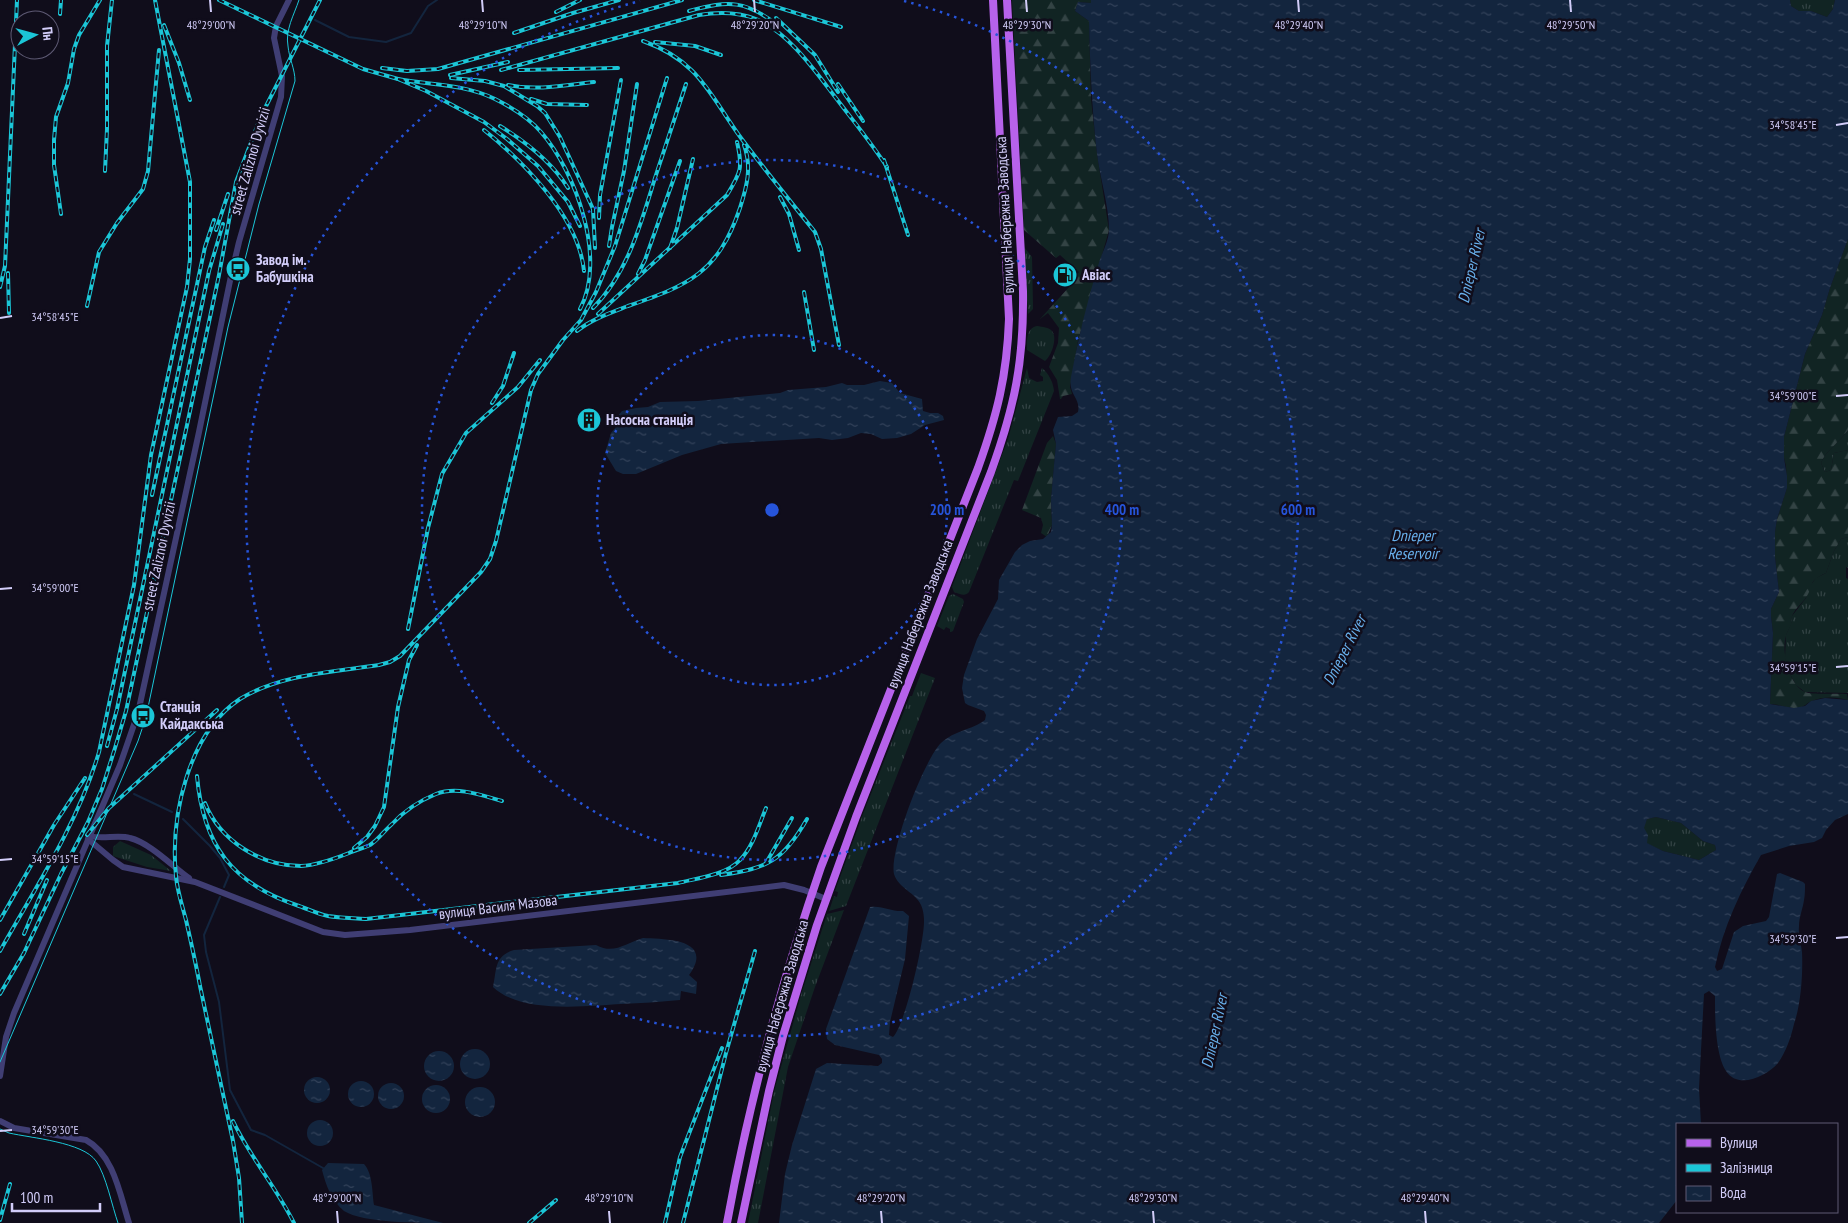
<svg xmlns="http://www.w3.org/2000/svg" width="1848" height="1223" font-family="'PT Sans Narrow',sans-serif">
	<defs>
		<pattern id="grass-tufts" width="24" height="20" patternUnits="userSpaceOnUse" patternTransform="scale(1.25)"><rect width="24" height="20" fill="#112423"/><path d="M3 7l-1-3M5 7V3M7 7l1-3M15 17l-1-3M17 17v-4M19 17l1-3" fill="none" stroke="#334344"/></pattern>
		<pattern id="forest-firs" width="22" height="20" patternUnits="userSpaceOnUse" patternTransform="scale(1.25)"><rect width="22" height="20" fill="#112423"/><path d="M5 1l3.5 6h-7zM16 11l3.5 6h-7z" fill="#334344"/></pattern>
		<pattern id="water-ripples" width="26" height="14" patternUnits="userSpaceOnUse" patternTransform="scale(1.25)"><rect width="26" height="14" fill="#13253e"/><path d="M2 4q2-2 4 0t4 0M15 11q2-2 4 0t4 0" fill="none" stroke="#34435b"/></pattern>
	</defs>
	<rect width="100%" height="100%" fill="#100d1b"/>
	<g fill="url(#grass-tufts)">
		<polygon points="1790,0 1835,0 1833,9 1827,17 1811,11 1799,11 1791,6"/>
		<polygon points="1024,247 1032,257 1033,306 1033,309 1028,314"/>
		<path d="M 1037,326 C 1042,327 1049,327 1052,331 C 1058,338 1051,357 1045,361 L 1027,350 C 1027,341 1026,328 1037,326 Z"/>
		<path d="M 1027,368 L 1029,378 L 1037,382 L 1043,381 L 1043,377 L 1040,375 L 1042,368 C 1049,374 1053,382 1054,391 L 1018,481 L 1014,480 L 969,592 C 965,597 960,594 954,592 L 952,587 L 1008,439 Z"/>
		<path d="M 1848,430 L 1848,450 L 1834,453 L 1831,470 L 1825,472 L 1821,463 C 1826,450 1840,442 1848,430 Z"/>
		<polygon points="1848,537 1848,568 1846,567 1846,578 1848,579 1848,693 1805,692 1796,685 1789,672 1785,658 1786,635 1791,624 1792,616 1806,598 1810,586 1816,578 1826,573 1834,551 1841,539"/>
		<polygon points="953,594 963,599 964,602 953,631 951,632 950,632 950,629 946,627 944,630 937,626 949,596"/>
		<polygon points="921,673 935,678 846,906 829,911 834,896 837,897 838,892 835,891 863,814 910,696 912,696"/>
		<polygon points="1656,817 1681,823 1703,841 1715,845 1716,850 1699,860 1663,851 1646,843 1643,828 1647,819"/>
		<polygon points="120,841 151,855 171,871 147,867 113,856 113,847"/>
		<polygon points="844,910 815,987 788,1067 758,1223 748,1223 774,1092 801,995 827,914"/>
	</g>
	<g fill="url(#forest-firs)">
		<polygon points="1012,0 1091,0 1091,3 1078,2 1075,11 1089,21 1091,99 1097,154 1109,230 1078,341 1070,387 1072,394 1063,396 1061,399 1060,399 1057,380 1049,367 1058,343 1059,328 1048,313 1040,319 1070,286 1067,282 1074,274 1076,276 1079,272 1060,255 1056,258 1024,230"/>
		<path d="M 1848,239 L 1848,430 C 1840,442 1826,450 1821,463 L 1825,472 L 1831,470 L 1834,453 L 1848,450 L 1848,537 L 1841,539 L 1834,551 L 1826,573 C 1806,582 1815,585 1805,599 C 1801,604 1796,608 1793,614 C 1791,617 1792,621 1791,625 C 1789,629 1787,632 1786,636 C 1781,651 1789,685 1805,692 C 1812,695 1837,693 1847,694 L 1848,700 C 1837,697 1823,696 1812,701 C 1806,703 1805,707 1798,708 C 1789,709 1779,704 1770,704 L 1773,633 L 1771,616 L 1771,609 L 1779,592 L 1775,557 L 1775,532 L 1777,519 L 1787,488 L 1786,466 L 1784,458 L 1784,437 L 1805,354 L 1822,315 L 1830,288 Z"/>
		<polygon points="1053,436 1056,444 1051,500 1052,525 1047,537 1041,533 1043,525 1041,518 1022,510 1047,443"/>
	</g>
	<g fill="url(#water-ripples)" fill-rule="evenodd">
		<path d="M 1091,0 L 1790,0 L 1791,6 L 1799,11 L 1811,11 L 1827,17 L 1833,9 L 1835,0 L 1848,0 L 1848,239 L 1830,288 L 1822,315 L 1805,354 L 1784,437 L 1784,458 L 1787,476 L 1787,488 L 1777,519 L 1775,532 L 1775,557 L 1779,592 L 1771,609 L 1771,616 L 1773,633 L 1770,704 L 1794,708 L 1805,706 L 1811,701 L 1825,698 L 1848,700 L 1848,814 L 1835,820 L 1826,830 L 1822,838 L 1814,842 L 1789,846 L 1761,855 C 1741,890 1723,927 1715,967 L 1717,971 L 1722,969 L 1734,932 L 1743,926 L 1766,921 L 1769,917 L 1777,874 L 1780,873 L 1803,882 L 1805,884 C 1805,889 1805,895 1804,900 C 1803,908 1799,917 1799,926 C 1798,935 1801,943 1802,952 C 1803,973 1801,1004 1794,1024 C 1791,1037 1786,1052 1778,1063 C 1767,1076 1738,1090 1726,1071 C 1715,1054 1715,1016 1715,996 L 1709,991 L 1704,994 L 1699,1088 L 1701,1124 L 1677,1124 L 1677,1200 L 1659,1223 L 779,1223 L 785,1174 L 792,1145 L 816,1069 L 827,1063 L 878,1066 L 882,1063 L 882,1059 L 879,1055 L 835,1045 L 827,1039 L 826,1029 L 870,907 C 882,905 892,912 903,911 L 909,916 L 905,959 L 890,1022 L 889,1035 L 893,1037 C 905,1026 925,939 924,920 C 924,916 923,909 921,905 C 916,893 898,888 894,874 C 889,851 924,760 941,743 C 955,730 972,730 985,720 L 986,715 L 984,711 L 968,705 L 965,703 L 962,688 L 964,675 L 977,639 L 998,599 L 999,580 L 1015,552 L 1022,545 L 1030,541 L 1043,539 L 1051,532 L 1052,525 L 1051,500 L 1053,476 L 1056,444 L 1053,430 L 1058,417 L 1072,416 L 1078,412 C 1081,397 1068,396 1071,377 C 1078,339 1087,302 1098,266 C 1101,254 1109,242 1109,229 C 1109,206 1100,178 1097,154 C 1092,110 1090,66 1089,21 L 1075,11 L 1078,2 L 1091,3 ZM 1656,817 L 1681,823 L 1703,841 L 1715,845 L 1716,850 L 1699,860 L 1663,851 L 1647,843 L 1648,835 L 1644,828 L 1647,819 Z"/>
		<polygon points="880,381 892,383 900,393 922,399 923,411 930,413 938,413 943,416 944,420 925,425 911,434 897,438 882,439 871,434 861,433 848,438 832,440 819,438 721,444 682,455 636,474 623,474 616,471 605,453 611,433 616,427 616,418 622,411 636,408 648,407 660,402 698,401 780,393 788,390 826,387 842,383 847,385 864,385"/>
		<path d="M 643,938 C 666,939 715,939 689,975 L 697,982 L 696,994 L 681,991 L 680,1000 C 660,1002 641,1003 621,1004 C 586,1006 521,1014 493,987 C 497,969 494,956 514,950 L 596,945 C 614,955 626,943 643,938 Z"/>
		<circle cx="475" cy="1064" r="15"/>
		<circle cx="439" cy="1066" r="15"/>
		<circle cx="317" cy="1090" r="13"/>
		<circle cx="361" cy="1094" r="13"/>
		<circle cx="391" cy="1096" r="13"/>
		<circle cx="436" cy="1099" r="14"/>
		<circle cx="480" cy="1102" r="15"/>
		<circle cx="320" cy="1133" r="13"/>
		<path d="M 328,1163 L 364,1164 C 373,1174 372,1192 374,1205 L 443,1223 C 418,1223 363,1223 344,1211 C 331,1200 326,1185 322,1170 Z"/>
	</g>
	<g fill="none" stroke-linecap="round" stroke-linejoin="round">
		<g stroke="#13253e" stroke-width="2">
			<polyline points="315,20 349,37 386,42 411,33 428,6 437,0"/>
			<polyline points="134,794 172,812"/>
			<polyline points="183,819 210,846 220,858 229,875 224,887"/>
			<polyline points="220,897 204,935 206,952 219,1002 230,1090 251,1130 265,1135 323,1168"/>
		</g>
		<g stroke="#403e74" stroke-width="6">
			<path d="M 90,836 C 103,840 117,834 130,838 C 150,843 172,866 189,878"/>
			<polyline points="88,839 113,860 123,867 195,882 323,932 345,935 410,930 784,885 804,890 826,899"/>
			<polyline points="0,1076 6,1037 14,1013 120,765 138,713 199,432 231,276 239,242 281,97 282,76 274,38 276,26 289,0"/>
			<path d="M 0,1121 L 14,1128 L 86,1140 C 114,1155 120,1195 129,1223"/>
		</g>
		<g stroke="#b762eb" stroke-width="8">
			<path d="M 727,1223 C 749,1102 781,983 821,867 L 978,468 C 997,415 1007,376 1009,319 L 993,0"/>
			<path d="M 741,1223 L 769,1091 L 783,1036 L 817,925 L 856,817 L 991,472 C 1015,406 1024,361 1023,291 L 1007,0"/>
		</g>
		<g stroke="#1bc6d7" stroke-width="1">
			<path d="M 0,1062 L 138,741 L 146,717 L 228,327 L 259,204 L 295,81 C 295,69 289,58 288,46 C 285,30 294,15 299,0"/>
			<path d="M 0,1129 L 9,1133 C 31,1138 83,1142 96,1161 C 106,1175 112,1206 118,1223"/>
		</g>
		<defs>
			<g id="rail">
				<polyline points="219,0 363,69 398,79 426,91 484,122 507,139 538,166 568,202 580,226"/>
				<polyline points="754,0 841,27"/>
				<path d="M 689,11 C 730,0 745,0 779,26"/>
				<polyline points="556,12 580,0"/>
				<polyline points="60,14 61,0"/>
				<polyline points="776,18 815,55 838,92"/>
				<polyline points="164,25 179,63 190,100"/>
				<polyline points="514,33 573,13 619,0"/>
				<path d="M 643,41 C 699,61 709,94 741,138 C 765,170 790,201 815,232 L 821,249 L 839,345"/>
				<polyline points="655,42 695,46 721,55"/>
				<polyline points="382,68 407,71 438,69 682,0"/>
				<path d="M 501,70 L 699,15 C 718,12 738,12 756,19 C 790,33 817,74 839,102 C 855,123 872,144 887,167"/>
				<polyline points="519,70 618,68"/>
				<polyline points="450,75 508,62"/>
				<polyline points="451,78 485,81 504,86 537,106 545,113 560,137 593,209 595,248"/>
				<path d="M 398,79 C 431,85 464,84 495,99 C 511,107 529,118 541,132 C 576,172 607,259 580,309"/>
				<polyline points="838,84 863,121"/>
				<path d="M 508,85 C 536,91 566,85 594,82"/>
				<polyline points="531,99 547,104 587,105"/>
				<path d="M 500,126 C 526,142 552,162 568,188"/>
				<path d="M 484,130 C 524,162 579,218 584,271"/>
				<polyline points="884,160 908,235"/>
				<polyline points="105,171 107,129 107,46 112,0"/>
				<polyline points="780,197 789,214 799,250"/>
				<polyline points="61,214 54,165 54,140 56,117 68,83 74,49 79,35 100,0"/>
				<polyline points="599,218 600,195 621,80"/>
				<polyline points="216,230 228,194"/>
				<polyline points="609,246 612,227 624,171 637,84"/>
				<polyline points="670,248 677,228 693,159"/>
				<polyline points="8,273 9,313"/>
				<polyline points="638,274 645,260 680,161"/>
				<polyline points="0,287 5,266 17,0"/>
				<polyline points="804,292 814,350"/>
				<polyline points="87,306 99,252 117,223 143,189 148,171 159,50"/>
				<path d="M 593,308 C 628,273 641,223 655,178 C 665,147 676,115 686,84"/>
				<path d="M 598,314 L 727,195 C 741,172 743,168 737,142"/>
				<path d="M 577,331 C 592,319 610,313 628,306 C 689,285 718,273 740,208 C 747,186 752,167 744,145"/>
				<polyline points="492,403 503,386 514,353"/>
				<polyline points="152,495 205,247 214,220"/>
				<polyline points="408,629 428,528 442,474 466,433 518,387 540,360"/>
				<polyline points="107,746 117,709 209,271 223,224"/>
				<path d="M 197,776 C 203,845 232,884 299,906 C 308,909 318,914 328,916 C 340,918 354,918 366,919 L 678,883 C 698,878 726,875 740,860 C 753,847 759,825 766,808"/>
				<path d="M 205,803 C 220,841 261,866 301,866 C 317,865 334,859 349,853 C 355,850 364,848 370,845 C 378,840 385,830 392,824 C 404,811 419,801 436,794 C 457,786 481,795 502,801"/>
				<polyline points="87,835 109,808 217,710"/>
				<polyline points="354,848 367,837 375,826 384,807 398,707 409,660 417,645"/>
				<polyline points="766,863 792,818"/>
				<path d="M 721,875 C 768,868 783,861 807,819"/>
				<polyline points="0,920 54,825 85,778"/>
				<polyline points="24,934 47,880"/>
				<path d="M 0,951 C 36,887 78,823 99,752 L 134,585 L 151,455 L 187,287 L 190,259 L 190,182 L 155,0"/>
				<polyline points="0,994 24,953 61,874 88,822 102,789 115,748 126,711 142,636 219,275 236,182 261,116 320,0"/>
				<path d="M 233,1121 C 250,1157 276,1187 294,1223"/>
				<polyline points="0,1220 10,1184"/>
				<path d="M 242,1223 L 239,1178 L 233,1141 C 222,1090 211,1038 200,986 C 196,964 191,942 186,920 C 182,905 177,890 176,876 C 170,817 188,733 240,699 C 281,674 333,672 379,665 L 390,662 L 400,656 L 481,572 L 490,559 L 496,541 L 531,390 L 538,374 L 563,340 L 581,320 L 596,292 L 615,246 L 667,78"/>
				<polyline points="529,1223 556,1200"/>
				<polyline points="665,1223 680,1157 722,1048"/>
				<polyline points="683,1223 726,1053 755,951"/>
			</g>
		</defs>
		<use href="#rail" stroke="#1bc6d7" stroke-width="4"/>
		<use href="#rail" stroke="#100d1b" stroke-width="2" stroke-dasharray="5.5" stroke-linecap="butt"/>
	</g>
	<path fill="none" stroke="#d2cdf9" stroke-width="2" d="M 210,0 L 211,12M 482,0 L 483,12M 754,0 L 755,12M 1026,0 L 1027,12M 1298,0 L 1299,12M 1570,0 L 1571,12M 1836,125 L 1848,123M 0,318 L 12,316M 1836,396 L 1848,395M 0,589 L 12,588M 1836,667 L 1848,666M 0,860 L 12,859M 1836,938 L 1848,937M 0,1131 L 12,1130M 337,1211 L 338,1223M 609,1211 L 610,1223M 881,1211 L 882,1223M 1153,1211 L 1154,1223M 1425,1211 L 1426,1223"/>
	<g fill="none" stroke="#2654da" stroke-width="2.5" stroke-dasharray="2.5 5">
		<circle cx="772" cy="510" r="175"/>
		<circle cx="772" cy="510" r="350"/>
		<path d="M904 1A526 526 0 1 1 640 1"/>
	</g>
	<defs>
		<symbol id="bus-disc" viewBox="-11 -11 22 22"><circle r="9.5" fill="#1bc6d7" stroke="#100d1b"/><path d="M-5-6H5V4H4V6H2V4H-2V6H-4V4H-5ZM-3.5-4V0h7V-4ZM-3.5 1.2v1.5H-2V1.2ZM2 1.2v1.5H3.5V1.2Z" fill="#111"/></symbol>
		<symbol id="fuel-disc" viewBox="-11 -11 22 22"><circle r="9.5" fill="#1bc6d7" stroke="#100d1b"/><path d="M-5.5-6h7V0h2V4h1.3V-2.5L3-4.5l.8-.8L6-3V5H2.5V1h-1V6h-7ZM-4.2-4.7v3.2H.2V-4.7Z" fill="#111"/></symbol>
		<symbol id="building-disc" viewBox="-11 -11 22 22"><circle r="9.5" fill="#1bc6d7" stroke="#100d1b"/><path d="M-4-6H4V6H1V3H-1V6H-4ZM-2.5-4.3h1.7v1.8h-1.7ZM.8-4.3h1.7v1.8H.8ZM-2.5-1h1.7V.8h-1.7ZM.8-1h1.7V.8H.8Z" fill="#111"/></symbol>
	</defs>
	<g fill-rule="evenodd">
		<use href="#bus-disc" x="224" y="255" width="28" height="28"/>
		<use href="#fuel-disc" x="1051" y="261" width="28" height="28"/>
		<use href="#building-disc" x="575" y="406" width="28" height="28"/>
		<use href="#bus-disc" x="129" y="702" width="28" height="28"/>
	</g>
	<g text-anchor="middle" stroke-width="5" stroke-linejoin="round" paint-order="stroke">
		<g font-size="15" fill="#d2cdf9" stroke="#100d1b">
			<text transform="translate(250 161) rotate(-74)" y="5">street Zaliznoi Dyvizii</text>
			<text transform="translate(1005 215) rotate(-93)" y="5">вулиця Набережна Заводська</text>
			<text transform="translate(159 556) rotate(-78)" y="5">street Zaliznoi Dyvizii</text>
			<text transform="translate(920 614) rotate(-69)" y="5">вулиця Набережна Заводська</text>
			<text transform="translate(498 907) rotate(-7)" y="5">вулиця Василя Мазова</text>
			<text transform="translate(782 996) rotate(-74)" y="5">вулиця Набережна Заводська</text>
		</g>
		<g font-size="15" font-weight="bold" fill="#d2cdf9" stroke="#100d1b" text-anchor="start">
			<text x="256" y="265">Завод ім.<tspan x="256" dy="17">Бабушкіна</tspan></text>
			<text x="1082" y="280">Авіас</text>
			<text x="606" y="425">Насосна станція</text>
			<text x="160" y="712">Станція<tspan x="160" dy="17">Кайдакська</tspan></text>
		</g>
		<g font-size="16" font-style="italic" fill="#68b0ec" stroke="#100d1b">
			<text transform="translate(1471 266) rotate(-77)" y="6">Dnieper River</text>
			<text x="1413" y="541">Dnieper<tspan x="1413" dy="18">Reservoir</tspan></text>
			<text transform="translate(1344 650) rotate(-63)" y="6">Dnieper River</text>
			<text transform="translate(1214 1031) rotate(-78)" y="6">Dnieper River</text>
		</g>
	</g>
	<g font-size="12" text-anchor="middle" fill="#d2cdf9" stroke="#100d1b" stroke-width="5" stroke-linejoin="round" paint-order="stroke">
		<text x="211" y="29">48°29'00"N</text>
		<text x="483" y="29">48°29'10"N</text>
		<text x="755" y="29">48°29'20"N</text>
		<text x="1027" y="29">48°29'30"N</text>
		<text x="1299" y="29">48°29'40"N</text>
		<text x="1571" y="29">48°29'50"N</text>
		<text x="1793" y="129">34°58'45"E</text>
		<text x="55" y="321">34°58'45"E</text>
		<text x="1793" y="400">34°59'00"E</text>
		<text x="55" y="592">34°59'00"E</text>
		<text x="1793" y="672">34°59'15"E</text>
		<text x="55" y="863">34°59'15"E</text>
		<text x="1793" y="943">34°59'30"E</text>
		<text x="55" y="1134">34°59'30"E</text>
		<text x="337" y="1202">48°29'00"N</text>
		<text x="609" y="1202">48°29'10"N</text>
		<text x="881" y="1202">48°29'20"N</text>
		<text x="1153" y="1202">48°29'30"N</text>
		<text x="1425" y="1202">48°29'40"N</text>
	</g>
	<circle cx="772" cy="510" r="8" fill="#2654da" stroke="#100d1b" stroke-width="2.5"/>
	<g font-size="15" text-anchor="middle" font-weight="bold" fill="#2654da" stroke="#100d1b" stroke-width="5" stroke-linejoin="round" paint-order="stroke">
		<text x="947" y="515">200 m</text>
		<text x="1122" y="515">400 m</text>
		<text x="1298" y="515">600 m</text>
	</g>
	<rect x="1676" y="1123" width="162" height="90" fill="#100d1b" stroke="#5e5a74"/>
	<rect x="1686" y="1139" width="25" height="8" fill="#b762eb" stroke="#5e5a74"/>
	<text x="1720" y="1148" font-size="15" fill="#d2cdf9">Вулиця</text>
	<rect x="1686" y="1164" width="25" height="8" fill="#1bc6d7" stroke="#5e5a74"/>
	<text x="1720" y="1173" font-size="15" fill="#d2cdf9">Залізниця</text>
	<rect x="1686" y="1186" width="25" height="15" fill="url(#water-ripples)" stroke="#5e5a74"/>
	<text x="1720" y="1198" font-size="15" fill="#d2cdf9">Вода</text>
	<g transform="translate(35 35) rotate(84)"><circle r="24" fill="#100d1b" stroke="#5e5a74"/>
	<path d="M0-4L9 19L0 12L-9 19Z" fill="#1bc6d7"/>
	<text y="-8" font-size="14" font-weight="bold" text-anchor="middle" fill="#d2cdf9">Пн</text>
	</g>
	<path d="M12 1203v8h88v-8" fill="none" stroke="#d2cdf9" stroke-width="2.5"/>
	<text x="20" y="1203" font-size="15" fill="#d2cdf9" stroke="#100d1b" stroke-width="4" paint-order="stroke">100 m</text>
</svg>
